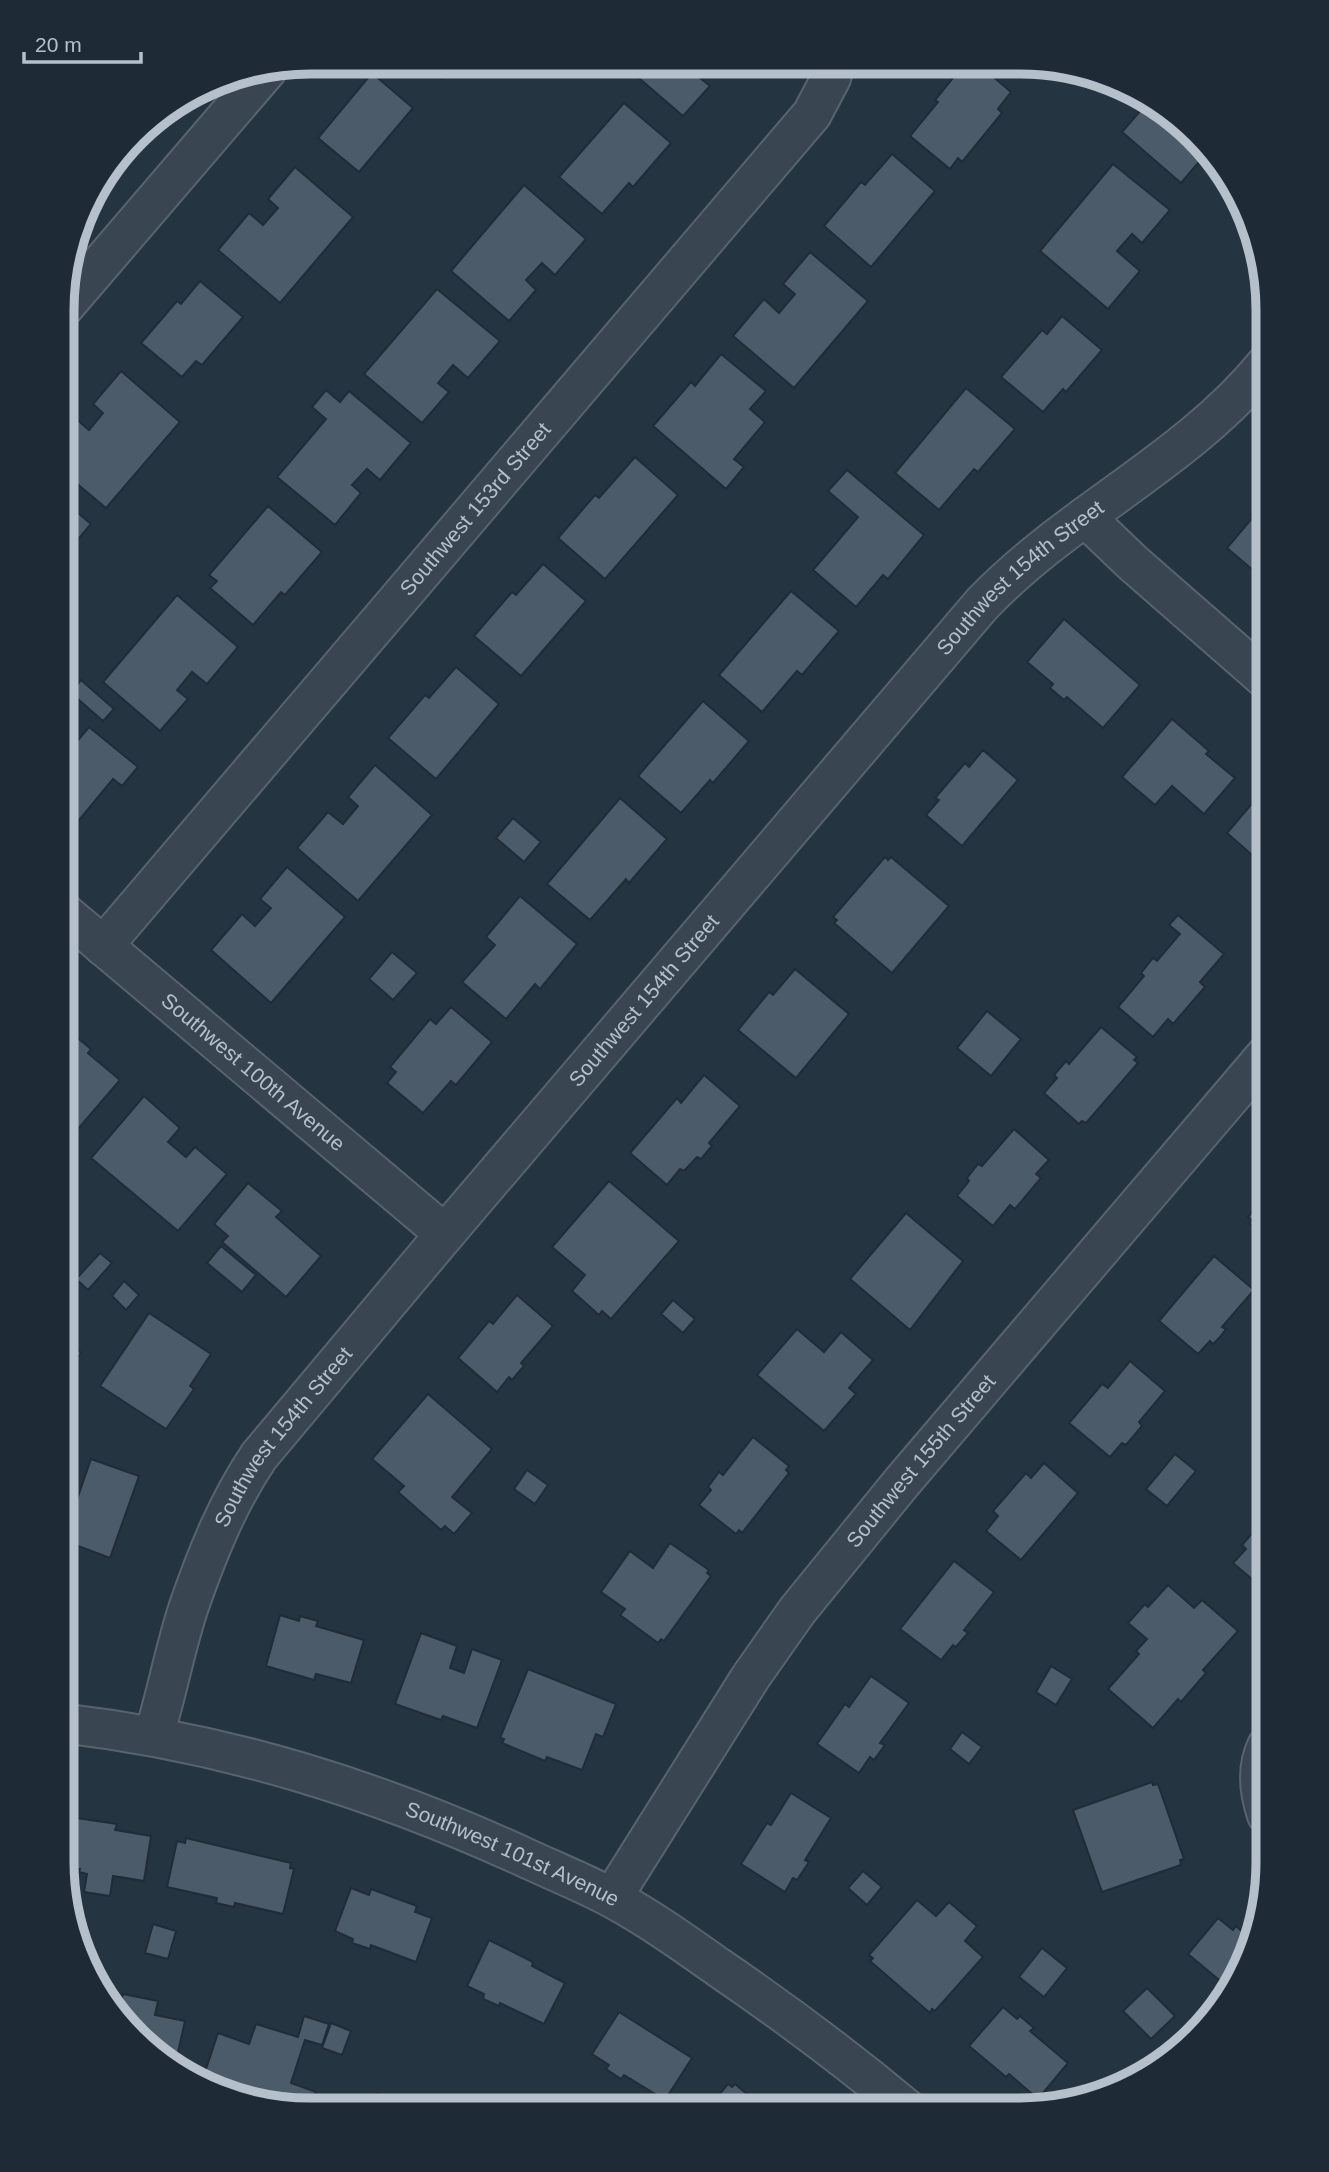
<svg xmlns="http://www.w3.org/2000/svg" width="1329" height="2172" font-family="Helvetica,sans-serif">
	<rect width="100%" height="100%" fill="#253441"/>
	<g fill="#4b5b6a" stroke="#202c38" stroke-width="2">
		<polygon points="423,62 457,62 442,79"/>
		<polygon points="630,62 711,62 699,77 710,86 683,116 626,67"/>
		<polygon points="965,63 977,63 1011,92 998,109 1002,113 962,162 958,158 950,169 910,136 938,102 935,100"/>
		<polygon points="372,73 413,108 359,172 318,138"/>
		<polygon points="624,103 671,143 633,187 629,183 602,214 559,177"/>
		<polygon points="1147,103 1171,113 1204,156 1181,183 1122,132"/>
		<polygon points="892,154 935,191 871,267 824,226 861,182 865,185"/>
		<polygon points="1113,164 1170,210 1142,243 1132,234 1117,251 1140,271 1108,309 1040,251"/>
		<polygon points="295,167 353,217 280,303 218,250 249,213 263,225 278,208 268,199"/>
		<polygon points="524,185 586,239 555,275 542,263 526,280 536,290 509,321 451,271"/>
		<polygon points="810,252 868,301 794,388 733,336 764,299 779,313 795,294 783,284"/>
		<polygon points="200,281 243,317 202,365 196,361 182,377 141,343 177,301 181,304"/>
		<polygon points="437,289 500,341 468,378 453,365 438,383 449,392 422,423 364,374"/>
		<polygon points="1062,316 1102,350 1066,392 1063,389 1043,412 1001,377 1042,330 1047,334"/>
		<polygon points="721,354 766,391 750,409 765,422 734,459 744,467 726,489 653,426 691,382 695,386"/>
		<polygon points="121,371 180,422 106,508 63,472 63,432 75,418 89,430 103,413 93,404"/>
		<polygon points="966,388 1015,429 978,472 974,469 939,510 895,473"/>
		<polygon points="326,390 340,402 349,391 411,443 380,480 367,469 352,485 361,493 335,525 277,477 326,419 312,407"/>
		<polygon points="635,457 678,495 605,579 558,538 595,495 599,498"/>
		<polygon points="847,470 924,535 888,579 883,575 856,607 813,570 858,517 828,491"/>
		<polygon points="1268,493 1268,583 1227,548 1253,517 1250,514"/>
		<polygon points="63,500 91,524 63,557"/>
		<polygon points="268,506 322,552 285,595 281,592 253,625 210,588 217,581 209,575"/>
		<polygon points="543,564 586,601 521,676 474,636 512,592 516,595"/>
		<polygon points="791,591 839,631 802,675 797,671 762,712 719,675"/>
		<polygon points="177,595 238,647 207,684 192,672 177,690 188,699 160,731 103,682"/>
		<polygon points="1064,619 1140,685 1103,728 1067,697 1064,700 1050,688 1053,684 1027,662"/>
		<polygon points="456,667 499,704 436,779 388,738 425,695 429,698"/>
		<polygon points="81,680 114,709 103,721 71,693"/>
		<polygon points="703,701 749,741 713,783 710,780 681,813 638,776"/>
		<polygon points="1172,719 1209,751 1206,754 1235,778 1204,814 1172,786 1155,805 1122,777"/>
		<polygon points="89,727 138,767 122,786 113,779 75,825 63,814 63,758"/>
		<polygon points="983,750 1018,780 962,846 926,815 939,800 935,798 965,763 969,767"/>
		<polygon points="375,765 432,815 358,901 297,848 328,812 343,824 358,806 348,797"/>
		<polygon points="1260,794 1268,800 1268,869 1227,833"/>
		<polygon points="620,798 667,839 629,883 626,879 590,920 547,884"/>
		<polygon points="513,818 541,842 524,862 496,838"/>
		<polygon points="885,857 888,860 891,857 949,906 892,973 834,923 837,920 833,917"/>
		<polygon points="287,867 345,917 271,1003 211,950 242,914 255,926 271,908 260,899"/>
		<polygon points="1268,875 1268,894 1258,886"/>
		<polygon points="520,896 577,944 540,989 535,984 506,1019 462,982 495,945 486,937"/>
		<polygon points="1178,915 1224,954 1200,982 1205,987 1173,1024 1168,1019 1153,1037 1118,1007 1144,976 1141,973 1153,958 1157,961 1180,934 1169,925"/>
		<polygon points="392,952 417,973 393,1000 369,979"/>
		<polygon points="795,969 849,1014 796,1078 738,1030 769,992 773,995"/>
		<polygon points="451,1007 492,1042 456,1085 451,1081 423,1113 387,1083 396,1072 390,1067 430,1019 436,1024"/>
		<polygon points="987,1011 1021,1039 991,1076 957,1048"/>
		<polygon points="62,1025 91,1049 88,1053 120,1080 72,1136 62,1129"/>
		<polygon points="1101,1027 1137,1057 1134,1060 1138,1063 1086,1123 1082,1121 1079,1124 1044,1093 1057,1078 1054,1075 1066,1061 1069,1064"/>
		<polygon points="704,1075 740,1106 709,1143 712,1146 701,1159 697,1157 684,1171 680,1169 667,1185 630,1153 677,1098 681,1103"/>
		<polygon points="144,1096 180,1128 168,1142 186,1157 195,1147 227,1174 178,1231 91,1158"/>
		<polygon points="1014,1129 1049,1160 1036,1174 1041,1178 1015,1209 1010,1205 993,1226 957,1196 969,1181 967,1178 978,1164 982,1166"/>
		<polygon points="609,1181 679,1241 611,1319 602,1311 599,1315 572,1291 585,1275 552,1247"/>
		<polygon points="248,1183 282,1211 276,1217 321,1256 286,1297 222,1242 228,1236 214,1224"/>
		<polygon points="1267,1194 1267,1239 1249,1223 1252,1220 1248,1217"/>
		<polygon points="906,1213 963,1261 910,1330 850,1279"/>
		<polygon points="221,1246 256,1275 242,1292 207,1263"/>
		<polygon points="100,1253 112,1263 88,1290 76,1279"/>
		<polygon points="1214,1256 1254,1290 1222,1327 1226,1329 1220,1337 1213,1344 1210,1341 1198,1354 1159,1321"/>
		<polygon points="124,1281 139,1295 126,1310 112,1296"/>
		<polygon points="517,1295 553,1326 521,1363 524,1366 512,1380 509,1377 497,1392 458,1358 489,1321 493,1324"/>
		<polygon points="673,1300 695,1319 683,1333 661,1314"/>
		<polygon points="149,1313 211,1354 190,1386 194,1389 166,1429 100,1386"/>
		<polygon points="797,1329 824,1352 841,1332 873,1360 849,1388 856,1394 824,1431 757,1375"/>
		<polygon points="73,1345 81,1353 65,1373 62,1371 62,1350 64,1348 68,1351"/>
		<polygon points="1130,1361 1165,1391 1139,1422 1142,1426 1126,1445 1122,1443 1110,1457 1069,1423 1102,1384 1108,1388"/>
		<polygon points="428,1394 492,1449 452,1497 472,1513 454,1534 445,1526 441,1530 398,1492 404,1486 372,1459"/>
		<polygon points="753,1437 789,1466 786,1470 789,1473 742,1533 739,1530 736,1534 699,1505 711,1490 708,1487 719,1472 723,1475"/>
		<polygon points="1175,1454 1196,1471 1167,1506 1146,1489"/>
		<polygon points="91,1459 139,1476 110,1558 62,1540 69,1522 64,1520 70,1503 75,1505"/>
		<polygon points="1044,1463 1078,1493 1021,1560 986,1531 998,1516 993,1511 1026,1473 1031,1478"/>
		<polygon points="527,1470 548,1485 535,1504 514,1489"/>
		<polygon points="1267,1523 1267,1592 1233,1563 1246,1549 1242,1545 1254,1531 1258,1535"/>
		<polygon points="670,1543 709,1570 707,1573 711,1576 664,1641 661,1639 658,1643 620,1615 625,1609 601,1592 630,1551 653,1568"/>
		<polygon points="954,1561 994,1592 964,1630 968,1633 956,1647 953,1645 941,1660 900,1629"/>
		<polygon points="1168,1585 1194,1608 1202,1600 1238,1631 1203,1670 1206,1673 1181,1702 1178,1699 1153,1728 1108,1689 1139,1654 1136,1651 1147,1639 1128,1623 1145,1604 1148,1607"/>
		<polygon points="280,1615 299,1621 300,1616 318,1621 316,1626 364,1640 351,1683 316,1674 314,1680 266,1666"/>
		<polygon points="421,1633 457,1646 450,1668 464,1673 472,1649 502,1660 477,1728 443,1716 441,1720 395,1704"/>
		<polygon points="1051,1666 1072,1679 1056,1705 1036,1692"/>
		<polygon points="528,1669 616,1704 603,1737 596,1734 582,1770 547,1757 545,1761 502,1743 504,1739 500,1738"/>
		<polygon points="871,1676 909,1703 880,1743 885,1745 874,1760 870,1757 859,1773 817,1744 845,1704 849,1707"/>
		<polygon points="962,1732 982,1747 969,1764 950,1749"/>
		<polygon points="1152,1782 1153,1785 1158,1784 1184,1859 1180,1860 1181,1865 1102,1892 1073,1810"/>
		<polygon points="791,1793 831,1818 805,1860 809,1862 797,1880 793,1878 785,1892 741,1864 767,1823 771,1825"/>
		<polygon points="70,1817 117,1824 115,1830 151,1836 144,1881 113,1876 110,1896 84,1892 87,1874 79,1872 80,1869 62,1866 61,1862 66,1820 69,1821"/>
		<polygon points="186,1838 291,1863 290,1868 294,1869 283,1914 235,1903 234,1907 216,1903 217,1898 167,1887 177,1841 185,1843"/>
		<polygon points="863,1871 882,1887 867,1905 848,1888"/>
		<polygon points="351,1888 369,1895 371,1889 417,1906 415,1912 432,1918 416,1962 371,1945 370,1949 352,1943 353,1939 335,1931"/>
		<polygon points="917,1900 936,1916 949,1902 977,1926 965,1941 983,1957 935,2011 932,2009 930,2013 870,1961 873,1958 869,1955"/>
		<polygon points="1218,1918 1233,1930 1236,1926 1253,1941 1249,1957 1230,1989 1188,1954"/>
		<polygon points="153,1924 176,1931 168,1959 145,1953"/>
		<polygon points="489,1940 533,1962 532,1966 565,1983 544,2024 500,2003 499,2006 483,1999 484,1994 467,1986"/>
		<polygon points="1042,1948 1067,1968 1044,1997 1019,1977"/>
		<polygon points="1147,1988 1175,2016 1151,2039 1123,2011"/>
		<polygon points="123,1994 158,2001 155,2015 185,2021 175,2066 158,2059 119,2008"/>
		<polygon points="1003,2007 1017,2019 1020,2016 1034,2028 1030,2031 1068,2063 1038,2099 1009,2074 1006,2077 969,2046"/>
		<polygon points="619,2012 692,2058 665,2100 624,2075 621,2079 606,2069 609,2065 592,2054"/>
		<polygon points="304,2016 329,2024 322,2045 305,2040 291,2083 316,2092 311,2109 278,2109 203,2078 218,2033 249,2044 256,2024 298,2037"/>
		<polygon points="331,2023 351,2031 342,2055 322,2048"/>
		<polygon points="728,2084 732,2087 735,2084 766,2110 706,2110"/>
		<polygon points="377,2093 412,2109 370,2109"/>
	</g>
	<g fill="none" stroke-linecap="round" stroke-linejoin="round">
		<defs>
			<g id="minor">
				<polyline points="63,308 267,70"/>
				<polyline points="1085,517 1133,563 1268,681"/>
				<path id="s1" d="M 62,911 L 445,1234"/>
				<path id="s2" d="M 103,946 L 812,114 L 831,78 L 835,63"/>
				<path id="s3" d="M 61,1723 C 225,1742 376,1789 526,1858 C 554,1871 584,1883 612,1898 C 649,1918 684,1943 718,1967 C 784,2012 847,2059 908,2110"/>
				<path id="s4" d="M 154,1735 C 167,1693 175,1648 189,1606 C 207,1554 228,1502 259,1456 L 445,1234 L 982,604 C 1070,512 1187,462 1268,362"/>
				<path d="M 1267,1815 C 1259,1792 1256,1769 1267,1746"/>
				<path id="s5" d="M 612,1898 L 750,1678 L 797,1611 L 902,1482 L 1267,1054"/>
			</g>
		</defs>
		<use href="#minor" stroke="#57636e" stroke-width="42"/>
		<use href="#minor" stroke="#394551" stroke-width="38"/>
	</g>
	<g text-anchor="middle" stroke-width="5" stroke-linejoin="round" paint-order="stroke">
		<g font-size="21" fill="#b6c0cb" stroke="#1e2a36">
			<text dy="7" stroke="none"><textPath href="#s2" startOffset="574">Southwest 153rd Street</textPath></text>
			<text dy="7" stroke="none"><textPath href="#s4" startOffset="1463">Southwest 154th Street</textPath></text>
			<text dy="7" stroke="none"><textPath href="#s4" startOffset="896">Southwest 154th Street</textPath></text>
			<text dy="7" stroke="none"><textPath href="#s1" startOffset="250">Southwest 100th Avenue</textPath></text>
			<text dy="7" stroke="none"><textPath href="#s4" startOffset="329">Southwest 154th Street</textPath></text>
			<text dy="7" stroke="none"><textPath href="#s5" startOffset="536">Southwest 155th Street</textPath></text>
			<text dy="7" stroke="none"><textPath href="#s3" startOffset="472">Southwest 101st Avenue</textPath></text>
		</g>
	</g>
	<path d="M0 0H1329V2172H0ZM310 74H1020A236 236 0 0 1 1256 310V1862A236 236 0 0 1 1020 2098H310A236 236 0 0 1 74 1862V310A236 236 0 0 1 310 74Z" fill="#1e2a36" fill-rule="evenodd"/>
	<path fill="none" stroke="#b6c0cb" stroke-width="9" d="M310 74H1020A236 236 0 0 1 1256 310V1862A236 236 0 0 1 1020 2098H310A236 236 0 0 1 74 1862V310A236 236 0 0 1 310 74Z"/>
	<path d="M24 52v10h117v-10" fill="none" stroke="#b6c0cb" stroke-width="3.5"/>
	<text x="35" y="52" font-size="21" fill="#b6c0cb" stroke="#1e2a36" stroke-width="5" paint-order="stroke">20 m</text>
</svg>
